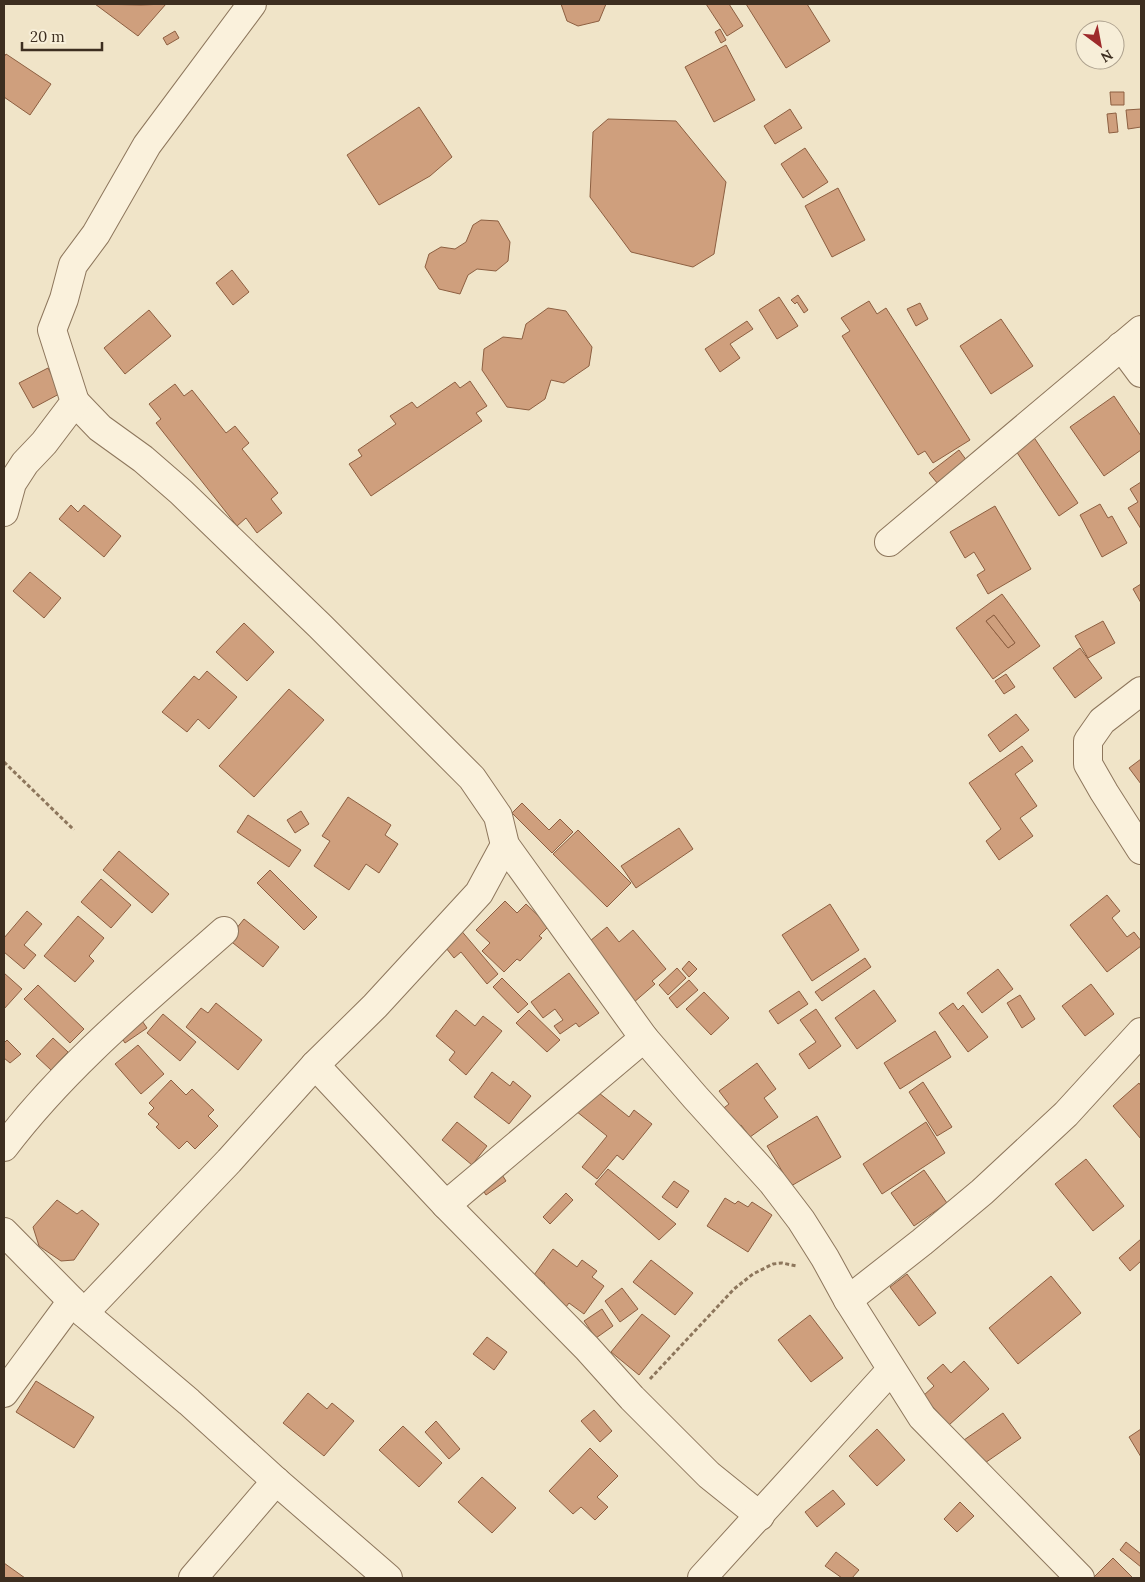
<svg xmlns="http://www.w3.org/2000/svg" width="1145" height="1582" font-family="Lora,serif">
	<rect width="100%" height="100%" fill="#f0e4c8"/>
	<g fill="#cf9f7d" stroke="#8d5f41" fill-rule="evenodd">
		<polygon points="95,4 141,5 166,4 138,36"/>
		<polygon points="561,4 606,4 599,21 578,26 567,21"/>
		<polygon points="706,4 729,4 743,26 727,36"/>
		<polygon points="746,4 807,4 830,41 786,68"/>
		<polygon points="720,29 726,40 721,43 715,32"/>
		<polygon points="175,31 179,38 167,45 163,38"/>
		<polygon points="726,45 755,100 714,122 685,67"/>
		<polygon points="6,54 51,84 30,115 4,97 4,57"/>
		<polygon points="1110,92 1124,92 1124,105 1111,105"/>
		<polygon points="419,107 452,157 430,176 379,205 347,155"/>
		<polygon points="790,109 802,128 775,144 764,126"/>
		<polygon points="1141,109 1141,127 1128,129 1126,110"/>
		<polygon points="1116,113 1118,132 1109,133 1107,114"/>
		<polygon points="608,119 676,121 726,182 714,254 693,267 631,252 590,197 593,132"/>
		<polygon points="805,148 828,182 803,198 781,164"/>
		<polygon points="838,188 865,240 832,257 805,206"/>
		<polygon points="481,220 498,221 510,242 508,261 496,271 477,269 468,275 460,294 439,289 425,267 429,254 441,247 455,249 466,242 473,225"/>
		<polygon points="232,270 249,292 233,305 216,283"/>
		<polygon points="798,295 808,310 804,313 797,302 795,304 791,300"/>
		<polygon points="779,297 798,326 777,339 759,310"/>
		<polygon points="869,301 877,314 886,308 970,440 933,463 925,451 918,455 842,336 850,331 841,318"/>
		<polygon points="920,303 928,319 916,326 907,309"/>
		<polygon points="548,308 566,311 592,347 589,366 564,383 551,380 545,399 529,410 507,407 482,370 484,349 503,337 522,339 526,324"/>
		<polygon points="149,310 171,336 125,374 104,348"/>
		<polygon points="1001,319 1033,366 991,394 960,346"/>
		<polygon points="747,321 753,329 730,344 740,358 720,372 705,349"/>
		<polygon points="48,368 61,393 33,408 19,383"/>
		<polygon points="470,381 487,406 476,413 482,421 371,496 349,464 362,456 358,450 396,424 390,416 412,402 417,408 455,382 460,388"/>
		<polygon points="175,384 184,396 192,390 226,433 235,426 249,443 242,449 278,493 271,499 282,513 257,533 246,518 237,526 156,423 161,419 149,404"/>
		<polygon points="1114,396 1141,436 1141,450 1104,476 1070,427"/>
		<polygon points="1033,436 1078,503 1059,516 1014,448"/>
		<polygon points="959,450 967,461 938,484 929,473"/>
		<polygon points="1141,482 1141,529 1128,508 1138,502 1130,489"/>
		<polygon points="1100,504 1108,518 1112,516 1127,543 1102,557 1080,515"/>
		<polygon points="71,505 78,512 84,505 121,536 104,557 59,519"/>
		<polygon points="995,506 1031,569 988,594 977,575 985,570 974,552 965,558 950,532"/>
		<polygon points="30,572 61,598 44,618 13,591"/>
		<polygon points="1141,584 1141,603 1133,589"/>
		<path d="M 1002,594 L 1040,646 L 993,679 L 956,628 ZM 994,615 L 1015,643 L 1008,648 L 986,621 Z"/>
		<polygon points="994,615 1015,643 1008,648 986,621"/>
		<polygon points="1103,621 1115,643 1088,658 1075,636"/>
		<polygon points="244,623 274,652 247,681 216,652"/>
		<polygon points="1080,648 1102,678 1075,698 1053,668"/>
		<polygon points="207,671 237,697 209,729 198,719 187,732 162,712 194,676 199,680"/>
		<polygon points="1006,674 1015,687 1004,694 995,681"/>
		<polygon points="289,689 324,720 254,797 219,766"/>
		<polygon points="1016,714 1029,730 1000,752 988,735"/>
		<polygon points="1022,746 1033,761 1015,774 1037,806 1020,818 1033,836 999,860 986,841 1001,829 969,783"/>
		<polygon points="1141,759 1141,784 1129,768"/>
		<polygon points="348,797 391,825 385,835 398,844 379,873 366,864 349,890 314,866 330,841 322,836"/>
		<polygon points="522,803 549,830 560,819 573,832 552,853 512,813"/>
		<polygon points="301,811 309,824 295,833 287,820"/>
		<polygon points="248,815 301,850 289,867 237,832"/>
		<polygon points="679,828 693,849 636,888 621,866"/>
		<polygon points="578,830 631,883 607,907 553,854"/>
		<polygon points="119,851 169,894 152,913 103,870"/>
		<polygon points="270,870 317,917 304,930 257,883"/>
		<polygon points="101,879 131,905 111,928 81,902"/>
		<polygon points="1107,895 1120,911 1112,918 1127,937 1134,932 1141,941 1141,946 1107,972 1070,925"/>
		<polygon points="505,901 517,913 526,904 549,926 539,936 542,938 520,961 517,959 504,972 482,951 490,943 476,930"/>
		<polygon points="830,904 859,950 812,981 782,935"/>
		<polygon points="27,911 42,924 24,945 36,955 24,969 4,952 4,938"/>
		<polygon points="78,916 104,938 89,956 94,961 75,982 44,956"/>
		<polygon points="244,919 279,947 263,967 228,939"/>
		<polygon points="607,927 619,942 633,930 666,969 652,981 655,984 633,1003 585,945"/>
		<polygon points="459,928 498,974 487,984 461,952 454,958 442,943"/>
		<polygon points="865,958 871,967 822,1001 815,992"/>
		<polygon points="689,961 697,969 689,977 682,969"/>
		<polygon points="677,968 686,978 668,995 659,985"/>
		<polygon points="998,969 1013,989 982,1013 967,993"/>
		<polygon points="4,973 22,989 4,1009"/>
		<polygon points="569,973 599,1013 579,1027 576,1023 560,1034 554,1026 563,1020 555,1009 543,1018 531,1002"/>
		<polygon points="502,978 528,1004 518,1013 493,987"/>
		<polygon points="689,980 698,990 677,1008 669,998"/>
		<polygon points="1091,984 1114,1014 1085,1036 1062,1006"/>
		<polygon points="38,985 84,1029 70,1043 24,999"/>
		<polygon points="874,990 896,1021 857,1049 835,1018"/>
		<polygon points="799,991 808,1004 778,1024 769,1011"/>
		<polygon points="704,992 729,1018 711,1035 686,1009"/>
		<polygon points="1020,995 1035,1019 1022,1028 1007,1003"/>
		<polygon points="216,1003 262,1040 238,1070 186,1027 201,1008 208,1013"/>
		<polygon points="953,1003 958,1010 963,1005 988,1037 968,1052 939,1013"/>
		<polygon points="816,1009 841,1046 809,1069 799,1054 816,1042 800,1020"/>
		<polygon points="456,1010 475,1026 483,1016 502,1031 466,1075 449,1060 455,1052 436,1036"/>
		<polygon points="529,1010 560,1040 547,1052 516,1023"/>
		<polygon points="163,1014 196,1042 180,1061 147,1033"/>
		<polygon points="138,1015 147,1028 125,1043 116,1029"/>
		<polygon points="935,1031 951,1057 900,1089 884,1063"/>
		<polygon points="53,1038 68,1052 51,1070 36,1056"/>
		<polygon points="7,1040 21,1054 10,1063 4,1058 4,1043"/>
		<polygon points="138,1045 164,1074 141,1094 115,1064"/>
		<polygon points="757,1063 776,1089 764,1098 778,1117 750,1137 741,1125 731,1133 717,1113 729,1104 719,1091"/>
		<polygon points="492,1072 510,1086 513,1081 531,1096 509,1124 474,1097"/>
		<polygon points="171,1080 186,1095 192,1089 214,1110 208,1116 218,1126 195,1149 187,1141 179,1149 156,1127 159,1124 148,1114 154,1108 149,1103"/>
		<polygon points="923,1082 952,1127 937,1136 909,1092"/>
		<polygon points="1139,1083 1141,1086 1141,1139 1113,1106"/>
		<polygon points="594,1089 629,1117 634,1110 652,1124 623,1160 617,1155 597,1179 582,1167 607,1136 576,1111"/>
		<polygon points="817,1116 841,1157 791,1186 767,1146"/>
		<polygon points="457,1122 487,1146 472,1165 442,1140"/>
		<polygon points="926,1122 945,1153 882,1194 863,1164"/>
		<polygon points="1086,1159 1124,1206 1093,1231 1055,1184"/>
		<polygon points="608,1169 676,1224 659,1240 595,1184"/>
		<polygon points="499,1170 506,1181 486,1195 479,1184"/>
		<polygon points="924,1170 947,1203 914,1226 891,1193"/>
		<polygon points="674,1181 689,1191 677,1208 662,1197"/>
		<polygon points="566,1193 573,1200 550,1224 543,1217"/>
		<polygon points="725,1198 735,1204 738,1201 748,1207 752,1202 772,1215 748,1252 707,1226"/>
		<polygon points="57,1200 77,1214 82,1210 99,1224 74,1260 61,1261 39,1246 33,1227"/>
		<polygon points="1141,1239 1141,1261 1130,1271 1119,1258"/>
		<polygon points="553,1249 577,1267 582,1260 597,1271 592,1277 604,1286 584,1314 569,1303 566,1307 540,1289 545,1283 534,1275"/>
		<polygon points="651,1260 693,1293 675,1315 633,1282"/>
		<polygon points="907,1274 936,1313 919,1326 890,1287"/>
		<polygon points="1051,1276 1081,1313 1018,1364 989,1328"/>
		<polygon points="622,1288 638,1309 620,1322 605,1301"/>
		<polygon points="602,1309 613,1326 596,1338 584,1321"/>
		<polygon points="642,1314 670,1336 639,1375 611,1352"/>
		<polygon points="810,1315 843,1358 811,1382 778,1340"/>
		<polygon points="487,1337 507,1352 494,1370 473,1354"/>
		<polygon points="964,1361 989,1389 949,1425 923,1396 934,1386 927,1378 943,1364 951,1373"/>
		<polygon points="36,1381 94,1417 74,1448 16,1412"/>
		<polygon points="308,1393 327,1409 332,1403 354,1421 324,1456 283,1423"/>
		<polygon points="594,1410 612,1431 600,1442 581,1421"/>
		<polygon points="1003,1413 1021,1438 982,1465 964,1440"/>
		<polygon points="436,1421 460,1449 449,1459 425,1432"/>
		<polygon points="403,1426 442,1463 419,1487 379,1450"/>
		<polygon points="877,1429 905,1460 877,1486 849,1456"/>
		<polygon points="1141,1429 1141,1457 1129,1437"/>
		<polygon points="590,1448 618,1476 597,1497 608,1507 595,1520 581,1507 573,1514 549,1491"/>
		<polygon points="482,1477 516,1508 492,1533 458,1502"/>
		<polygon points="833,1490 845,1504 817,1527 805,1512"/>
		<polygon points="960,1502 974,1516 957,1532 944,1519"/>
		<polygon points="1126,1542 1141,1554 1141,1567 1120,1550"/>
		<polygon points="836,1552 859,1570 852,1578 842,1578 825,1566"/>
		<polygon points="1113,1558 1133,1578 1096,1578 1094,1577"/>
		<polygon points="4,1563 25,1578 4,1578"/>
	</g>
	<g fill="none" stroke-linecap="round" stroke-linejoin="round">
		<defs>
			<g id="minor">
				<polyline points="1121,346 1141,373"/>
				<polyline points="75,402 100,428 143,459 181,492 320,626 472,778 498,816 505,845 644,1038 695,1097 772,1182 801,1220 825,1258 848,1300 922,1417 1080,1578"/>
				<polyline points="4,512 12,483 25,463 44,443 75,402 52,330 64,299 73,265 96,234 147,145 252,4"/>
				<polyline points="889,542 1141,330"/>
				<polyline points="1141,691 1102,721 1088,741 1088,764 1104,792 1141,850"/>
				<polyline points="315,1065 446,1205 587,1348 632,1398 709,1475 760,1516"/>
				<path d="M 4,1147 C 66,1065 147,999 224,931"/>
				<polyline points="446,1205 644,1038"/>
				<polyline points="4,1232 84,1313 189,1402 276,1481 388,1578"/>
				<polyline points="848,1300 922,1242 982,1192 1066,1114 1141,1032"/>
				<polyline points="84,1313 229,1161 315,1065 375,1006 479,893 505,845"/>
				<polyline points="4,1393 72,1301"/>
				<polyline points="193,1578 276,1481"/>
				<polyline points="702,1578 891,1370"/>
			</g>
		</defs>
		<use href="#minor" stroke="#8d765c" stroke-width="30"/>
		<g stroke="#8d765c" stroke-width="3" stroke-dasharray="4 2.5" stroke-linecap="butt">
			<polyline points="4,762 74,830"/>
			<polyline points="650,1379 734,1289 753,1274 773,1264 782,1263 797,1266"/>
		</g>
		<use href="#minor" stroke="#faf1dc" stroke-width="28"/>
	</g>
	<rect width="1145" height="1582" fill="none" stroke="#3d2e20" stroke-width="10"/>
	<g transform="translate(1100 45) rotate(148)"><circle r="24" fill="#f7eed8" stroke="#ada18e"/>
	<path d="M0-4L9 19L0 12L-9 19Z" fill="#9e2a2b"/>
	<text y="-8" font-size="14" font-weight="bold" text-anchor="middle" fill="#3d2e20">N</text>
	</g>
	<path d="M22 42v8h80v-8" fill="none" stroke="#3d2e20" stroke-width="2.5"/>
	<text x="30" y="42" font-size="15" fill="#3d2e20" stroke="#f7eed8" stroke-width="4" paint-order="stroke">20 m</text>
</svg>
